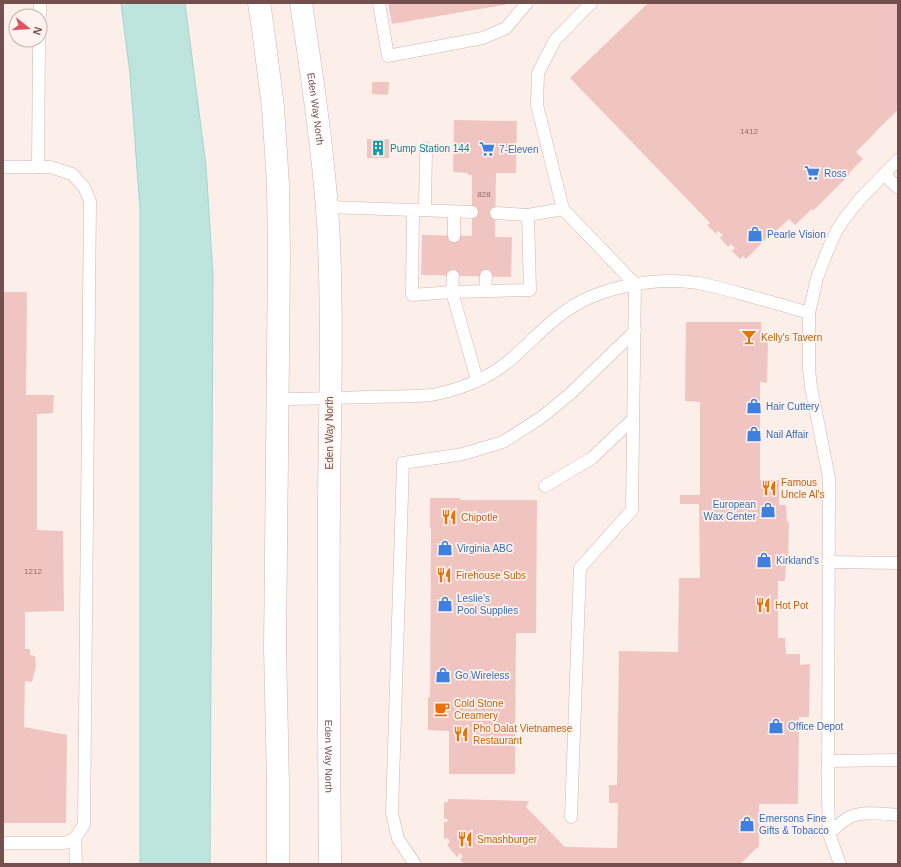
<svg xmlns="http://www.w3.org/2000/svg" width="901" height="867" font-family="Arial,sans-serif">
	<rect width="100%" height="100%" fill="#fceee9"/>
	<polygon fill="#bde5de" stroke="#a4d6ce" points="121,3 185,3 206,166 213,275 210,864 140,864 140,209 130,74"/>
	<g fill="#f0c5c1">
		<polygon points="388,3 509,3 509,4 392,24"/>
		<polygon points="648,3 898,3 898,110 876,131 877,131 856,152 863,159 849,173 850,174 813,211 812,209 795,225 789,219 773,234 772,233 746,259 743,256 740,259 732,251 735,248 731,244 728,247 720,238 723,235 718,231 716,234 707,225 710,223 570,78"/>
		<polygon points="372,82 389,82 388,95 372,94"/>
		<polygon points="454,120 517,121 516,173 496,173 495,237 512,237 511,277 421,275 422,235 472,236 472,175 468,175 468,173 453,172"/>
		<rect x="367" y="139" width="22" height="19"/>
		<polygon points="3,292 27,292 26,395 54,395 53,413 37,414 37,530 63,531 64,611 25,612 25,649 30,649 30,655 35,656 36,666 32,682 25,681 24,727 67,735 66,823 3,823"/>
		<polygon points="686,322 761,322 761,342 768,342 767,383 760,382 760,480 779,480 779,505 786,505 787,522 789,522 788,564 786,564 785,581 778,581 778,638 785,638 786,654 800,654 800,665 810,664 809,717 799,717 798,804 759,804 759,846 740,864 464,864 460,860 463,856 460,853 457,857 447,845 450,842 448,838 444,839 444,822 447,822 448,819 444,819 444,802 448,802 448,799 529,801 526,807 565,847 617,848 618,803 609,803 609,785 617,785 619,651 678,652 679,578 700,578 699,504 680,504 680,495 700,495 700,402 685,401"/>
		<polygon points="430,498 460,498 460,500 537,500 536,633 516,633 515,774 449,774 449,731 428,730 428,697 430,697 431,528 430,528"/>
	</g>
	<g fill="none" stroke-linecap="round" stroke-linejoin="round">
		<defs>
			<g id="service">
				<polyline points="379,3 388,56 483,38 506,28 527,3"/>
				<polyline points="40,16 40,3"/>
				<polyline points="3,167 50,167 72,174 84,187 90,201 84,825 75,838 65,843 3,843"/>
				<polyline points="38,167 39,40"/>
				<polyline points="884,174 898,188"/>
				<polyline points="327,207 413,210 412,295 452,292 477,380"/>
				<polyline points="563,209 537,105 538,73 555,40 591,3"/>
				<polyline points="417,210 472,212"/>
				<polyline points="425,210 426,148"/>
				<polyline points="496,213 528,215"/>
				<polyline points="454,236 454,212"/>
				<polyline points="453,276 452,292 530,290 528,215 563,209 635,284 632,510 580,568 571,817"/>
				<polyline points="485,291 486,276"/>
				<path d="M 277,399 C 308,399 339,398 371,397 C 391,396 411,397 431,395 C 445,393 470,385 483,378 C 516,362 537,330 567,310 C 602,286 656,277 698,283 C 713,286 728,290 742,294 C 764,300 787,306 809,313"/>
				<polyline points="545,486 592,458 633,419"/>
				<polyline points="828,562 898,563"/>
				<polyline points="828,761 898,760"/>
				<path d="M 829,834 C 835,828 841,822 848,818 C 861,810 884,814 898,815"/>
				<polyline points="75,838 76,864"/>
				<polyline points="415,864 398,839 392,813 403,463 463,454 503,442 542,417 571,393 635,331"/>
				<polyline points="840,864 829,834 828,795 829,478 811,387 809,369 809,313 817,278 829,247 838,228 845,218 860,199 898,160"/>
			</g>
			<g id="tertiary">
				<polyline points="259,3 263,29 273,107 278,184 279,259 275,648 278,783 278,864"/>
				<path id="s1" d="M 301,3 C 312,76 323,149 328,222 C 333,315 330,407 329,500 C 328,621 329,743 330,864"/>
			</g>
		</defs>
		<use href="#service" stroke="#cfb5b1" stroke-width="13"/>
		<use href="#tertiary" stroke="#cfb5b1" stroke-width="23"/>
		<use href="#service" stroke="#fff" stroke-width="12"/>
		<use href="#tertiary" stroke="#fff" stroke-width="22"/>
	</g>
	<defs>
		<symbol id="building-bare" viewBox="-9 -9 18 18"><path d="M-4-6H4V6H1V3H-1V6H-4ZM-2.5-4.3h1.7v1.8h-1.7ZM.8-4.3h1.7v1.8H.8ZM-2.5-1h1.7V.8h-1.7ZM.8-1h1.7V.8H.8Z" fill="#0f9aa8" stroke="#fef3ef" stroke-width="2.5" paint-order="stroke"/></symbol>
		<symbol id="supermarket-bare" viewBox="-9 -9 18 18"><path d="M-6-5.5h2.5l.6 2H6L4.5 2H-2.5L-4.4-4H-6ZM-1.5 3.2a1.3 1.3 0 1 0 .1 0ZM3 3.2a1.3 1.3 0 1 0 .1 0Z" fill="#3f7fe0" stroke="#fef3ef" stroke-width="2.5" paint-order="stroke"/></symbol>
		<symbol id="shop-bare" viewBox="-9 -9 18 18"><path d="M-5-2.5h2.3a2.7 3.5 0 0 1 5.4 0H5L5.5 6h-11ZM-1.5-2.5h3a1.5 2.3 0 0 0-3 0Z" fill="#3f7fe0" stroke="#fef3ef" stroke-width="2.5" paint-order="stroke"/></symbol>
		<symbol id="bar-bare" viewBox="-9 -9 18 18"><path d="M-6-5H6L.8 .8V4.5H3.5V6h-7V4.5H-.8V.8Z" fill="#e8710a" stroke="#fef3ef" stroke-width="2.5" paint-order="stroke"/></symbol>
		<symbol id="restaurant-bare" viewBox="-9 -9 18 18"><path d="M-5-6h1v4h1v-4h1v4h1v-4h1v5L-1.5 .5V6h-2V.5L-5-1ZM5-6V6H3V1.5H1.5Q1.5-4 5-6Z" fill="#e8710a" stroke="#fef3ef" stroke-width="2.5" paint-order="stroke"/></symbol>
		<symbol id="cafe-bare" viewBox="-9 -9 18 18"><path d="M-5.5-4.5H6V0H3Q3 3.5 0 3.5H-2.5Q-5.5 3.5-5.5 0ZM3-3.2v2h1.7v-2ZM-6 4.5H4V6H-6Z" fill="#e8710a" stroke="#fef3ef" stroke-width="2.5" paint-order="stroke"/></symbol>
	</defs>
	<g fill-rule="evenodd">
		<use href="#building-bare" x="367" y="137" width="22" height="22"/>
		<use href="#supermarket-bare" x="476" y="138" width="22" height="22"/>
		<use href="#supermarket-bare" x="801" y="162" width="22" height="22"/>
		<use href="#shop-bare" x="744" y="223" width="22" height="22"/>
		<use href="#bar-bare" x="738" y="326" width="22" height="22"/>
		<use href="#shop-bare" x="743" y="395" width="22" height="22"/>
		<use href="#shop-bare" x="743" y="423" width="22" height="22"/>
		<use href="#restaurant-bare" x="758" y="477" width="22" height="22"/>
		<use href="#shop-bare" x="757" y="499" width="22" height="22"/>
		<use href="#restaurant-bare" x="438" y="506" width="22" height="22"/>
		<use href="#shop-bare" x="434" y="537" width="22" height="22"/>
		<use href="#shop-bare" x="753" y="549" width="22" height="22"/>
		<use href="#restaurant-bare" x="433" y="564" width="22" height="22"/>
		<use href="#shop-bare" x="434" y="593" width="22" height="22"/>
		<use href="#restaurant-bare" x="752" y="594" width="22" height="22"/>
		<use href="#shop-bare" x="432" y="664" width="22" height="22"/>
		<use href="#cafe-bare" x="431" y="698" width="22" height="22"/>
		<use href="#shop-bare" x="765" y="715" width="22" height="22"/>
		<use href="#restaurant-bare" x="450" y="723" width="22" height="22"/>
		<use href="#shop-bare" x="736" y="813" width="22" height="22"/>
		<use href="#restaurant-bare" x="454" y="828" width="22" height="22"/>
	</g>
	<g text-anchor="middle" stroke-width="3.5" stroke-linejoin="round" paint-order="stroke">
		<g font-size="8" fill="#946c6a">
			<text x="749" y="134">1412</text>
			<text x="484" y="197">828</text>
			<text x="33" y="574">1212</text>
		</g>
		<g font-size="10" fill="#754f4d" stroke="#fef3ef">
			<text dy="4" stroke="none"><textPath href="#s1" startOffset="107">Eden Way North</textPath></text>
			<text transform="translate(329 433) rotate(-90)" y="4">Eden Way North</text>
			<text dy="4" stroke="none"><textPath href="#s1" startOffset="755">Eden Way North</textPath></text>
		</g>
		<g font-size="10" fill="#0d838f" stroke="#fef3ef" text-anchor="start">
			<text x="390" y="152">Pump Station 144</text>
		</g>
		<g font-size="10" fill="#366cbe" stroke="#fef3ef" text-anchor="start">
			<text x="499" y="153">7-Eleven</text>
			<text x="824" y="177">Ross</text>
			<text x="767" y="238">Pearle Vision</text>
			<text x="766" y="410">Hair Cuttery</text>
			<text x="766" y="438">Nail Affair</text>
			<text x="756" y="508" text-anchor="end">European<tspan x="756" dy="12">Wax Center</tspan></text>
			<text x="457" y="552">Virginia ABC</text>
			<text x="776" y="564">Kirkland's</text>
			<text x="457" y="602">Leslie's<tspan x="457" dy="12">Pool Supplies</tspan></text>
			<text x="455" y="679">Go Wireless</text>
			<text x="788" y="730">Office Depot</text>
			<text x="759" y="822">Emersons Fine<tspan x="759" dy="12">Gifts &amp; Tobacco</tspan></text>
		</g>
		<g font-size="10" fill="#c56008" stroke="#fef3ef" text-anchor="start">
			<text x="761" y="341">Kelly's Tavern</text>
			<text x="781" y="486">Famous<tspan x="781" dy="12">Uncle Al's</tspan></text>
			<text x="461" y="521">Chipotle</text>
			<text x="456" y="579">Firehouse Subs</text>
			<text x="775" y="609">Hot Pot</text>
			<text x="454" y="707">Cold Stone<tspan x="454" dy="12">Creamery</tspan></text>
			<text x="473" y="732">Pho Dalat Vietnamese<tspan x="473" dy="12">Restaurant</tspan></text>
			<text x="477" y="843">Smashburger</text>
		</g>
	</g>
	<rect width="901" height="867" fill="none" stroke="#754f4d" stroke-width="8"/>
	<g transform="translate(28 28) rotate(107)"><circle r="19" fill="#fef3ef" stroke="#c7b1ae"/>
	<path d="M0-3L7 15L0 10L-7 15Z" fill="#df5461"/>
	<text y="-6" font-size="11" font-weight="bold" text-anchor="middle" fill="#754f4d">N</text>
	</g>
</svg>
